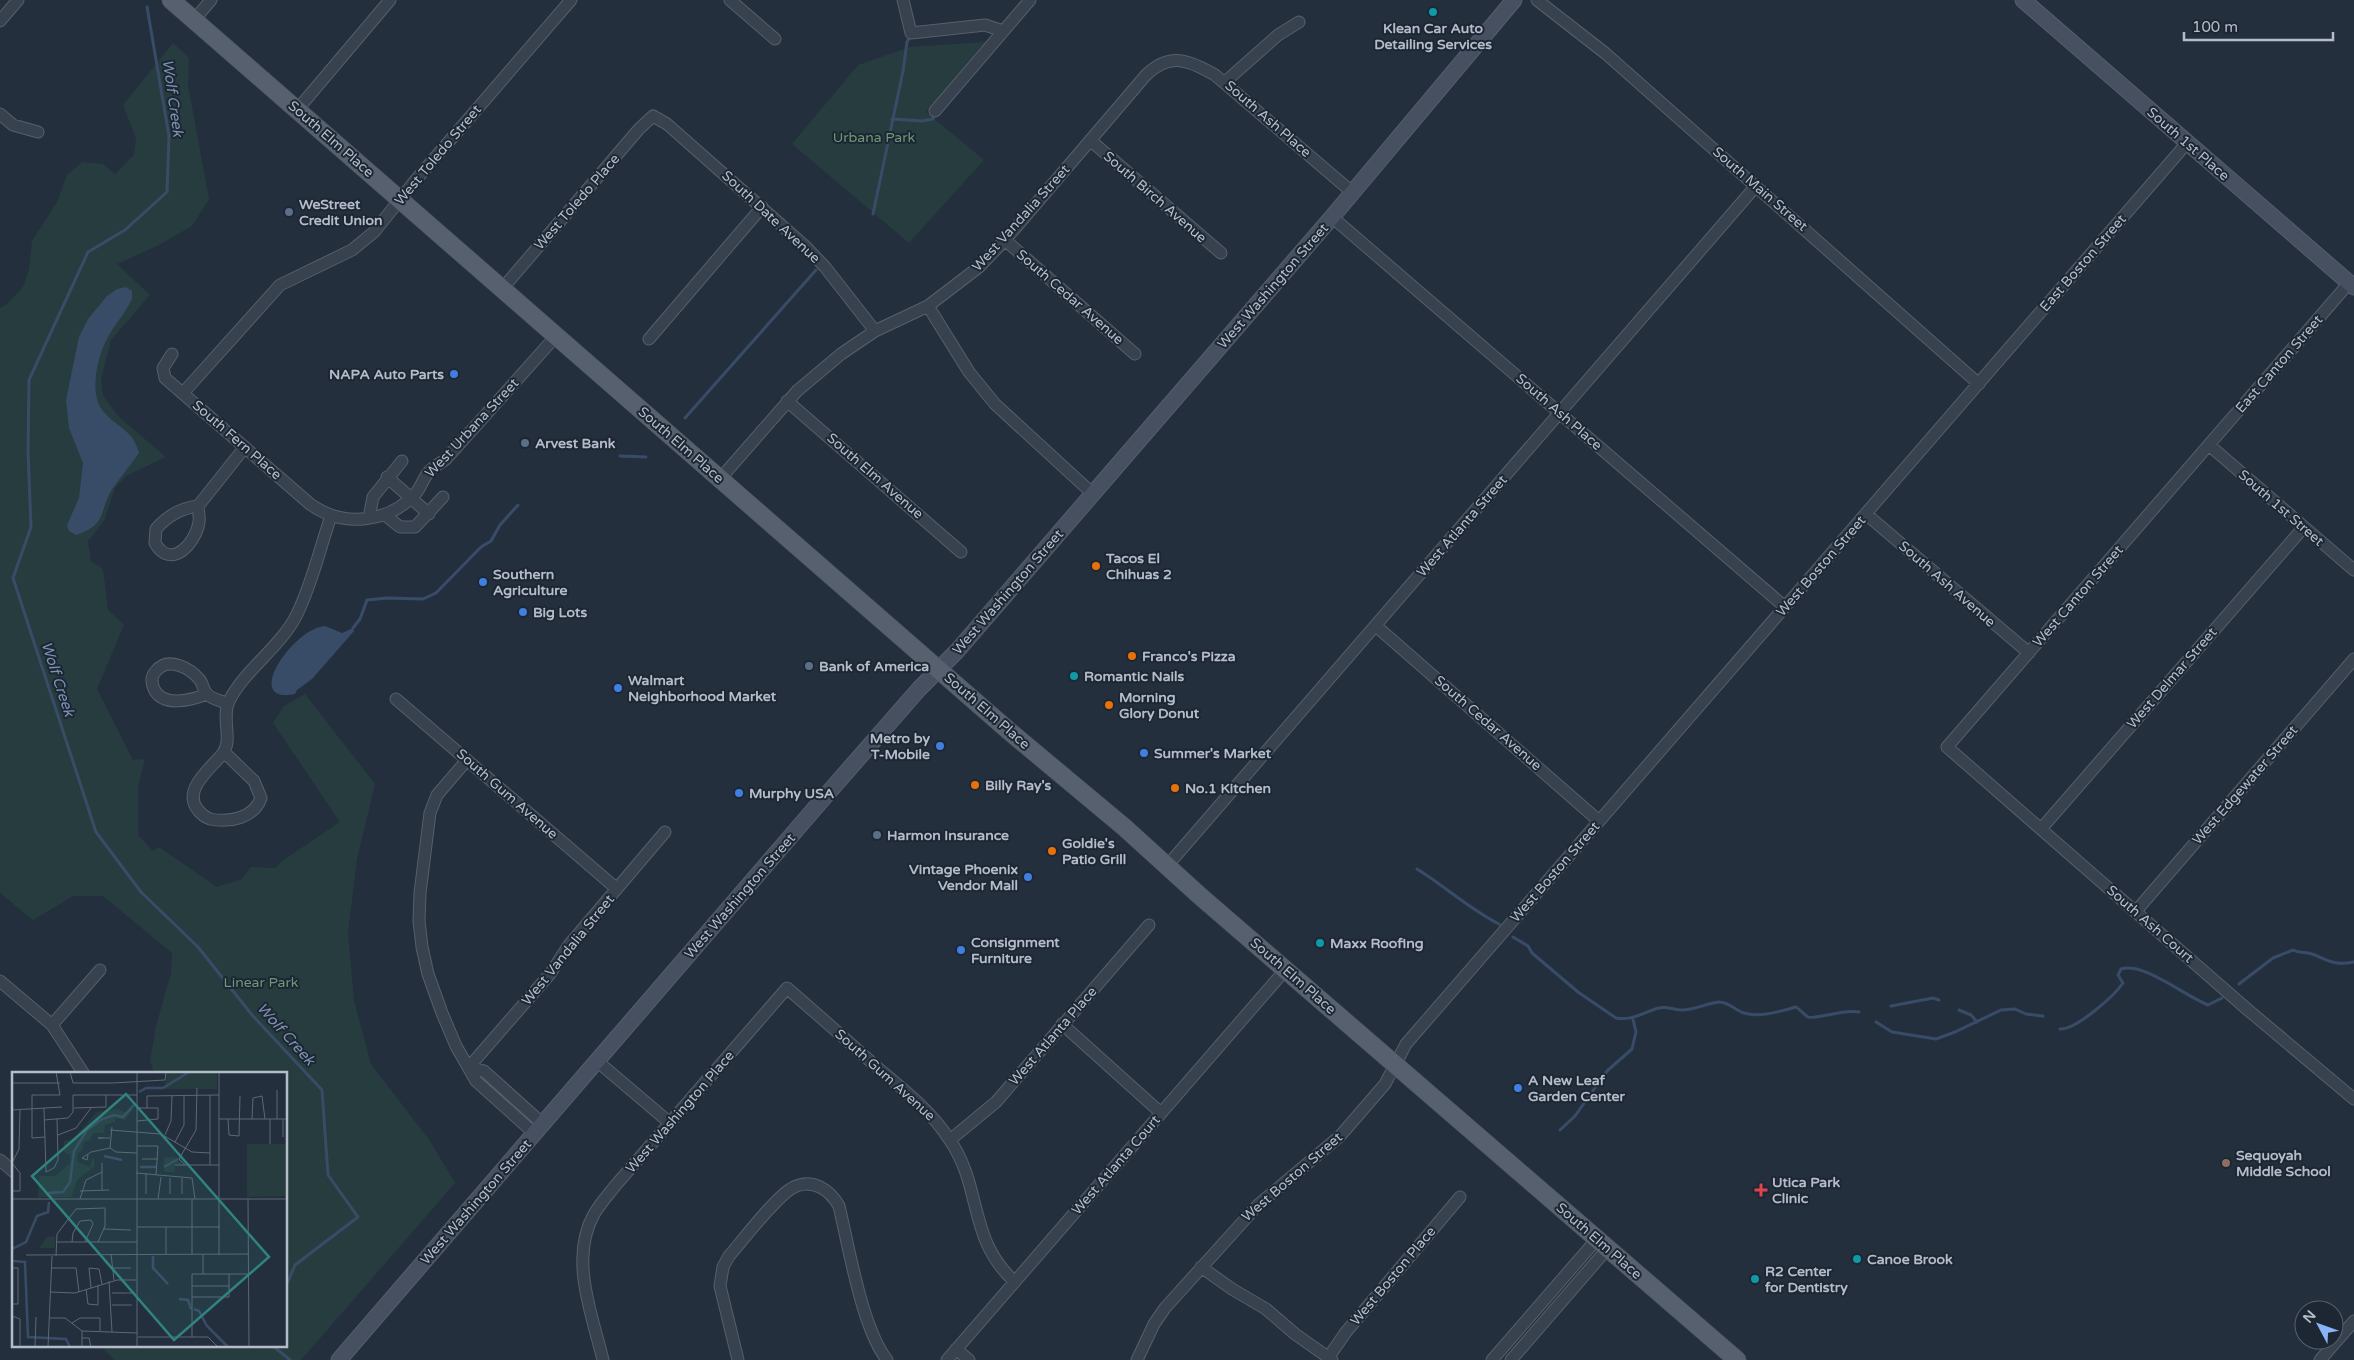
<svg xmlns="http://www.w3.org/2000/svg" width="2354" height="1360" font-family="'Varela Round',sans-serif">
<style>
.green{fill:#263c3f}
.water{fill:#394c67}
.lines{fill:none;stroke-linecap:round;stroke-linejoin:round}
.stream{stroke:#394c67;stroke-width:3}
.street-casing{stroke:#565f6c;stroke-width:13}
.secondary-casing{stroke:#565f6c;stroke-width:17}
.primary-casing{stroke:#414a57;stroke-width:19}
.street{stroke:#38414e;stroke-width:11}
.secondary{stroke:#465061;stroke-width:15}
.primary{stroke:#56606e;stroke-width:18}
.culture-dot{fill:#0f9aa8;stroke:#1d2633;stroke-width:2}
.service-dot{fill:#5c6f8a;stroke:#1d2633;stroke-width:2}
.shop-dot{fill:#3f7fe0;stroke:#1d2633;stroke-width:2}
.food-dot{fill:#e8710a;stroke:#1d2633;stroke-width:2}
.education-dot{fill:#8d6e63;stroke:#1d2633;stroke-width:2}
.health-dot{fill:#e0444e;stroke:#1d2633;stroke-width:2}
.labels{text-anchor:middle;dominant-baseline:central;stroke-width:4;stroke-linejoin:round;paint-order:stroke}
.poi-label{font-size:14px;font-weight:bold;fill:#b4bcc9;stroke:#1d2633;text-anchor:start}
.street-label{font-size:14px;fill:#b4bcc9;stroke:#1d2633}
.park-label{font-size:14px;fill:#6b9a76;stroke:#1d2633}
.water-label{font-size:15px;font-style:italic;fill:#7c92b1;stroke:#1d2633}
.inset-river{fill:none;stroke:#394c67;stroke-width:2.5}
.inset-road{fill:none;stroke:#5e6776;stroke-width:1}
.view{fill:#308480;fill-opacity:0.15;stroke:#308480;stroke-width:2.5}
.inset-edge{fill:none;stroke:#b4bcc9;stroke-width:2.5}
</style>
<rect width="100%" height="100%" fill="#242f3e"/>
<path class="green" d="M985 42 926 112 984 160 909 243 792 144 858 65 910 47Z
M173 43 189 58 188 85 209 199 192 226 159 245 117 264 150 295 111 340 101 379 103 396 119 417 166 457 126 476 115 488 104 521 88 541 91 561 103 569 108 610 124 625 97 689 133 760 145 759 138 786V835L153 851 159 847 217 887 242 879 251 867 275 868 285 859 340 822 273 723 284 706 305 694 375 784 357 859 348 933 354 1001 371 1064 430 1141 455 1183 301 1360H115L100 1346H286V1074H155L150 1062 156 1026 171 973 172 953 103 896H73L33 920 0 893V308L6 305 23 287 29 270 32 241 57 202 67 175 82 162 103 164 115 174 134 155 136 138 123 105Z"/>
<path class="water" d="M126 287 132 291V299C125 314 113 326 106 341 97 359 89 394 103 411 117 428 133 429 139 453 131 465 121 476 113 488 98 510 109 524 76 535L69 531 67 525 79 498 83 463 69 428 66 400 79 337 88 319 107 296 117 289Z
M325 626 342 633 353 628 354 631 312 679 297 690 295 694C241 705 293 628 325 626Z"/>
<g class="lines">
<path class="stream" d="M147 7 169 136 167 192 125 230 88 252 29 380 28 451 31 527 13 578 96 832 141 892 198 947 252 1015 322 1090 328 1175 358 1217 295 1265 286 1286
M892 119 922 121 933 119 934 114
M873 214 903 71 907 42 910 36
M685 418 816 270
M620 456 646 457
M353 628 360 619 367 600 387 598 423 599 436 593 481 547 491 541 500 525 518 505
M1417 869C1445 886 1469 909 1499 924
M1513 937 1528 946 1532 953 1578 992 1616 1018C1633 1021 1643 1012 1659 1008 1667 1006 1674 1010 1682 1010 1695 1010 1707 1003 1719 1002 1729 1002 1735 1010 1744 1013 1760 1018 1781 1011 1796 1007 1801 1010 1804 1015 1808 1017 1814 1020 1844 1009 1859 1012
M2239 984 2273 958 2293 950C2300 954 2305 951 2312 954 2329 960 2333 966 2354 962
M1891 1006 1933 998 1939 1000
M1959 1010 1971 1015 1977 1022
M1876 1022 1892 1032 1936 1039 1955 1032 2001 1010 2015 1009 2026 1014 2043 1016
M2060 1029C2076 1030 2114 996 2123 983L2118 975 2121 969C2144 962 2183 995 2208 1005L2222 998
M1560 1130 1575 1116 1607 1071 1632 1049 1636 1032 1633 1019
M273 1346 290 1360"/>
<defs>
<path id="street" d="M730 0 775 39
M903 0 911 33 985 25 1003 31
M1537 0 1605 53 1979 384
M194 20 211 0
M0 21 18 0
M1225 82 1278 35 1299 22
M297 110 390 0
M935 111 1030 0
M0 114 13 125 38 132
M1090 140 1221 253
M1332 217 1785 607
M1005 240 1135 354
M2349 283 1947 747 2248 1010 2354 1099
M502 289 639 129 653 116 667 124 805 246 825 267 875 331
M928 306 969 372 995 404 1093 494
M649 339 762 207
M172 354 163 368 165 378 310 504C343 528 389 523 416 493 421 487 423 479 428 473 432 467 441 463 446 459L556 336
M183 393 280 285 352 250 374 232 414 182 571 0
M787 401 961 552
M2209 445 2354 570
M387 477 429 514
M720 479 797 391 841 354 875 331 928 306 979 267 1005 240 1146 75C1170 52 1189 60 1215 75L1353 193
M198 506C182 508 167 516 156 529L155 543C171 571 196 543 199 522 200 517 198 511 198 506L245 447
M1866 514 2029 653
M385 515 400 527H415L443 497
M369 518 373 497 402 461
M1376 626 1599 821
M207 694C192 700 163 708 154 689 151 682 151 676 156 671 168 656 190 668 200 680 203 684 203 690 207 694 211 699 222 701 228 704
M396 699 617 889
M224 752 254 781 261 798C254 818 230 823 210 819 205 817 201 814 198 810 181 789 213 767 223 753 233 740 221 717 229 701 246 668 281 647 297 614 312 584 320 548 331 516
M467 760 437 795 430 813 420 893 419 921 422 947 428 974 442 1013 456 1046 476 1081 535 1134
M2041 829 2304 527
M1167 866 1756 186
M2136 911 2354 659
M0 981 52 1025 84 1074
M1062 1024 1161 1113
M52 1025 100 970
M597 1061 670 1123
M469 1067 550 974 569 945 665 832
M469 1067 484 1071 543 1124
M950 1140 996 1102 1149 925
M0 1160 14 1172
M1201 1267 1232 1289 1266 1309 1295 1334 1332 1360
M956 1349 969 1360
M1328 1358 1346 1332 1460 1197
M603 1360C592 1314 569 1259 594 1214 600 1204 608 1195 615 1186L787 988C818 1015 849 1042 879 1069 904 1090 931 1111 949 1139 983 1187 967 1239 1015 1282
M738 1360 720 1286 723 1267 729 1256C743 1240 777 1195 794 1187 813 1178 830 1190 839 1206 849 1248 862 1328 887 1360
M947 1360 1286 969
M1137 1360 1154 1324 1165 1308 1258 1205 1340 1136 1385 1084 1406 1044 2187 143
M1492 1360 1597 1239
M1511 1360 1608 1248
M2320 1360 2354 1321"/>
<path id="secondary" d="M2023 0 2354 287
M339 1360 822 800 919 689 957 651 1332 217 1514 0"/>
<path id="primary" d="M171 0 1009 731 1124 827 1200 896 1737 1360"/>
</defs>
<use href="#street" class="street-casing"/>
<use href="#secondary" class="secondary-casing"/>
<use href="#primary" class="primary-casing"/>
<use href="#street" class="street"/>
<use href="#secondary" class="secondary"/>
<use href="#primary" class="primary"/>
</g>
<g class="culture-dot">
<circle cx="1433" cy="12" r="5"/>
<circle cx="1074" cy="676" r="5"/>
<circle cx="1320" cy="943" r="5"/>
<circle cx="1857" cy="1259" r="5"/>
<circle cx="1755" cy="1279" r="5"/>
</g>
<g class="service-dot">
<circle cx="289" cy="212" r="5"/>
<circle cx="525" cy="443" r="5"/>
<circle cx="809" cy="666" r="5"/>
<circle cx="877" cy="835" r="5"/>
</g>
<g class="shop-dot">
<circle cx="454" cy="374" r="5"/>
<circle cx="483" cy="582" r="5"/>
<circle cx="523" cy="612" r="5"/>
<circle cx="618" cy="688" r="5"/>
<circle cx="940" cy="746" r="5"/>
<circle cx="1144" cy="753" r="5"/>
<circle cx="739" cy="793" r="5"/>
<circle cx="1028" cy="877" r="5"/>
<circle cx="961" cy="950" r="5"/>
<circle cx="1518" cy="1088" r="5"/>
</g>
<g class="food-dot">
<circle cx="1096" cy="566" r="5"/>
<circle cx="1132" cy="656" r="5"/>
<circle cx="1109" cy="705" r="5"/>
<circle cx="975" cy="785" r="5"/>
<circle cx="1175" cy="788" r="5"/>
<circle cx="1052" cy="851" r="5"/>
</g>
<circle class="education-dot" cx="2226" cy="1163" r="5"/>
<path class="health-dot" d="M1758.5 1182.5h5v5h5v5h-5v5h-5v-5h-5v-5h5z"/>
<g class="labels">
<g class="poi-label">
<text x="1433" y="28" text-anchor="middle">Klean Car Auto<tspan x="1433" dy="16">Detailing Services</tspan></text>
<text x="299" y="204">WeStreet<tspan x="299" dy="16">Credit Union</tspan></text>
<text x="444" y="374" text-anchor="end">NAPA Auto Parts</text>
<text x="535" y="443">Arvest Bank</text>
<text x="1106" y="558">Tacos El<tspan x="1106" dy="16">Chihuas 2</tspan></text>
<text x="493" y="574">Southern<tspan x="493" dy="16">Agriculture</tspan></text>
<text x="533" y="612">Big Lots</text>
<text x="1142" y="656">Franco's Pizza</text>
<text x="819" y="666">Bank of America</text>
<text x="1084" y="676">Romantic Nails</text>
<text x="628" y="680">Walmart<tspan x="628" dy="16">Neighborhood Market</tspan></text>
<text x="1119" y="697">Morning<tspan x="1119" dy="16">Glory Donut</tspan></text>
<text x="930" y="738" text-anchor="end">Metro by<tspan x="930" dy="16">T-Mobile</tspan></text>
<text x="1154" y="753">Summer's Market</text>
<text x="985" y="785">Billy Ray's</text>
<text x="1185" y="788">No.1 Kitchen</text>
<text x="749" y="793">Murphy USA</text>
<text x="887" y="835">Harmon Insurance</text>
<text x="1062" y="843">Goldie's<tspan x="1062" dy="16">Patio Grill</tspan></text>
<text x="1018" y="869" text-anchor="end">Vintage Phoenix<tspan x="1018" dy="16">Vendor Mall</tspan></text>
<text x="971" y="942">Consignment<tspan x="971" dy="16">Furniture</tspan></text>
<text x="1330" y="943">Maxx Roofing</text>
<text x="1528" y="1080">A New Leaf<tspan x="1528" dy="16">Garden Center</tspan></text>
<text x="2236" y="1155">Sequoyah<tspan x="2236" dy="16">Middle School</tspan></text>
<text x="1772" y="1182">Utica Park<tspan x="1772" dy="16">Clinic</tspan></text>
<text x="1867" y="1259">Canoe Brook</text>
<text x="1765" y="1271">R2 Center<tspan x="1765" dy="16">for Dentistry</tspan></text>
</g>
<g class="street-label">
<text transform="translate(1268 119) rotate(41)">South Ash Place</text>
<text transform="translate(331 139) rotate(41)">South Elm Place</text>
<text transform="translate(2188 144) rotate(41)">South 1st Place</text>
<text transform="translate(438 155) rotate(-50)">West Toledo Street</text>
<text transform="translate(1760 189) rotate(41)">South Main Street</text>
<text transform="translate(1155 197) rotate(41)">South Birch Avenue</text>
<text transform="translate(577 202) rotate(-49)">West Toledo Place</text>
<text transform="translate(771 217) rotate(43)">South Date Avenue</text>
<text transform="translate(1021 218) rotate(-48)">West Vandalia Street</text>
<text transform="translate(2083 263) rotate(-49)">East Boston Street</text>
<text transform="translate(1273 286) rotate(-49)">West Washington Street</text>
<text transform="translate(1070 297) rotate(41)">South Cedar Avenue</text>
<text transform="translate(2279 364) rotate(-49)">East Canton Street</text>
<text transform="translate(1559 412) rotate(41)">South Ash Place</text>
<text transform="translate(472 428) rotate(-47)">West Urbana Street</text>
<text transform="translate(237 440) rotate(41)">South Fern Place</text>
<text transform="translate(681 445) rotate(41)">South Elm Place</text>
<text transform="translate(875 476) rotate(41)">South Elm Avenue</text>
<text transform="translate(2281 508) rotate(41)">South 1st Street</text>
<text transform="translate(1462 526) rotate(-49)">West Atlanta Street</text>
<text transform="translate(1821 566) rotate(-49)">West Boston Street</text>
<text transform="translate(1947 584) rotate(41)">South Ash Avenue</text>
<text transform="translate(1008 592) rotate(-49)">West Washington Street</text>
<text transform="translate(2078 596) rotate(-49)">West Canton Street</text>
<text transform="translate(2172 678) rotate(-49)">West Delmar Street</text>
<text transform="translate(987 711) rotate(41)">South Elm Place</text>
<text transform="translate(1488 723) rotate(41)">South Cedar Avenue</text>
<text transform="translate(2245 785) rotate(-49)">West Edgewater Street</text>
<text transform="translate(507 794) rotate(41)">South Gum Avenue</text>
<text transform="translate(1555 872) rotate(-49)">West Boston Street</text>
<text transform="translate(740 896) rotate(-49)">West Washington Street</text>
<text transform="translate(2150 924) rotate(41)">South Ash Court</text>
<text transform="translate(568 950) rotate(-51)">West Vandalia Street</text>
<text transform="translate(1293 976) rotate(41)">South Elm Place</text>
<text transform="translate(1053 1036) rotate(-49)">West Atlanta Place</text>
<text transform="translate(885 1075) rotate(42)">South Gum Avenue</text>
<text transform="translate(680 1112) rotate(-49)">West Washington Place</text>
<text transform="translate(1116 1165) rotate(-49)">West Atlanta Court</text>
<text transform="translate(1292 1177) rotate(-41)">West Boston Street</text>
<text transform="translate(476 1202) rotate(-49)">West Washington Street</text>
<text transform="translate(1599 1241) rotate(41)">South Elm Place</text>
<text transform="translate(1393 1276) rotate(-50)">West Boston Place</text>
</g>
<g class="park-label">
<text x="874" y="137">Urbana Park</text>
<text x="261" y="982">Linear Park</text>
</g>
<g class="water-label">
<text transform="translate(173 98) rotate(82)">Wolf Creek</text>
<text transform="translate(58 679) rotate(72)">Wolf Creek</text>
<text transform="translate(286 1034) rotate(48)">Wolf Creek</text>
</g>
</g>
<g transform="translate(12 1072)">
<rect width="275" height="275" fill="#242f3e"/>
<path d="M154 0H205V17H153ZM122 36 113 48 103 46V50L93 53 92 61H82L78 68 72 70 70 78 65 82 66 90 78 95 82 84V95L66 107 59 125H26L27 104H43L58 91V83L52 80V69L61 67 85 40 106 37 112 40ZM235 72H275V124L235 125ZM162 85 171 93H163V100H152V86ZM36 164 43 165V176H27Z" fill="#263c3f"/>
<path class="inset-river" d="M127 20 134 16H151L177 0M92 84 110 88M128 95H144M152 95 166 87M37 125V121L51 120 58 110 62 79 75 58 90 47 102 43 111 45 122 33M0 177 14 170 25 144 36 140 37 130M141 184V196L156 212M0 189 13 190 16 265 54 267 58 275M167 227 176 228 179 237M182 237 187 239 195 254 216 275"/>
<path class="inset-road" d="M58 0 61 11H101L153 8 154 0M125 0V275M207 0V183M0 11H48M265 18V47M198 23V93M32 36 34 100 42 96 46 88 45 47M62 36 94 35V23M135 36V24L207 23M0 38 50 35M207 47H275M216 47 217 63 227 64 228 24M240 47 241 26 250 24 253 47M258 47V72M271 47V65M32 48 56 46 61 40V23H125M125 49 146 47V36H125M98 58 149 62 180 80 198 81M46 63 64 56 79 36M153 63 159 49 160 24M33 65 20 66V23H48L44 0M91 66H86H98M163 70 172 53V24M125 74H146L144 103M98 76 104 80 125 81M98 76 100 55M76 83 75 88 70 86 79 80 98 76M130 87H146M0 91 7 77 8 38M0 91 8 101V119H0M90 91V118M163 93H207M173 93 167 87 184 58 185 16M124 101 180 106 183 127M158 106V122M170 106V122M68 119 97 118M134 122V101M0 127H275M68 127 74 108 90 100M146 127 149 105M180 127V183M236 127 237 275M125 155H208M92 157 119 158M44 170H125M60 170 61 161 68 149 79 148 81 152 73 170M99 182 102 208M154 182V155M191 182V202M14 183 237 182M44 184 45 162 64 137 93 136V154L86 170M0 196H6V232H0M40 196H64L67 220M100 196H119M97 209 100 260M180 214H217M79 216 77 196 87 197 90 212M74 217 76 232 86 233V213M39 220 63 221 105 208H125M100 221H120M180 225H217V202M100 233H120M0 244 8 247V275M37 246H53L70 259 125 261M60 251 68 246H88V259M126 265H196L206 275M180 265V202H236M70 266H77L79 275M23 275 24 245M36 275 40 184M70 275V259"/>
<path class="view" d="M114 22 257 185 162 268 20 104Z"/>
<rect width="275" height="275" class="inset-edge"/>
</g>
<g transform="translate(2319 1325) rotate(311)"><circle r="24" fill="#1d2633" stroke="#59626f"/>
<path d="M0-4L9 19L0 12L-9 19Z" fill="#8ab4f8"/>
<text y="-8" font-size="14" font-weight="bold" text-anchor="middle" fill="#b4bcc9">N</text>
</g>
<path d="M2184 32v8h149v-8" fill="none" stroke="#b4bcc9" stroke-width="2.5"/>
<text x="2192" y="32" font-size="15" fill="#b4bcc9" stroke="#1d2633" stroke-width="4" paint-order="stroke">100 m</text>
</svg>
